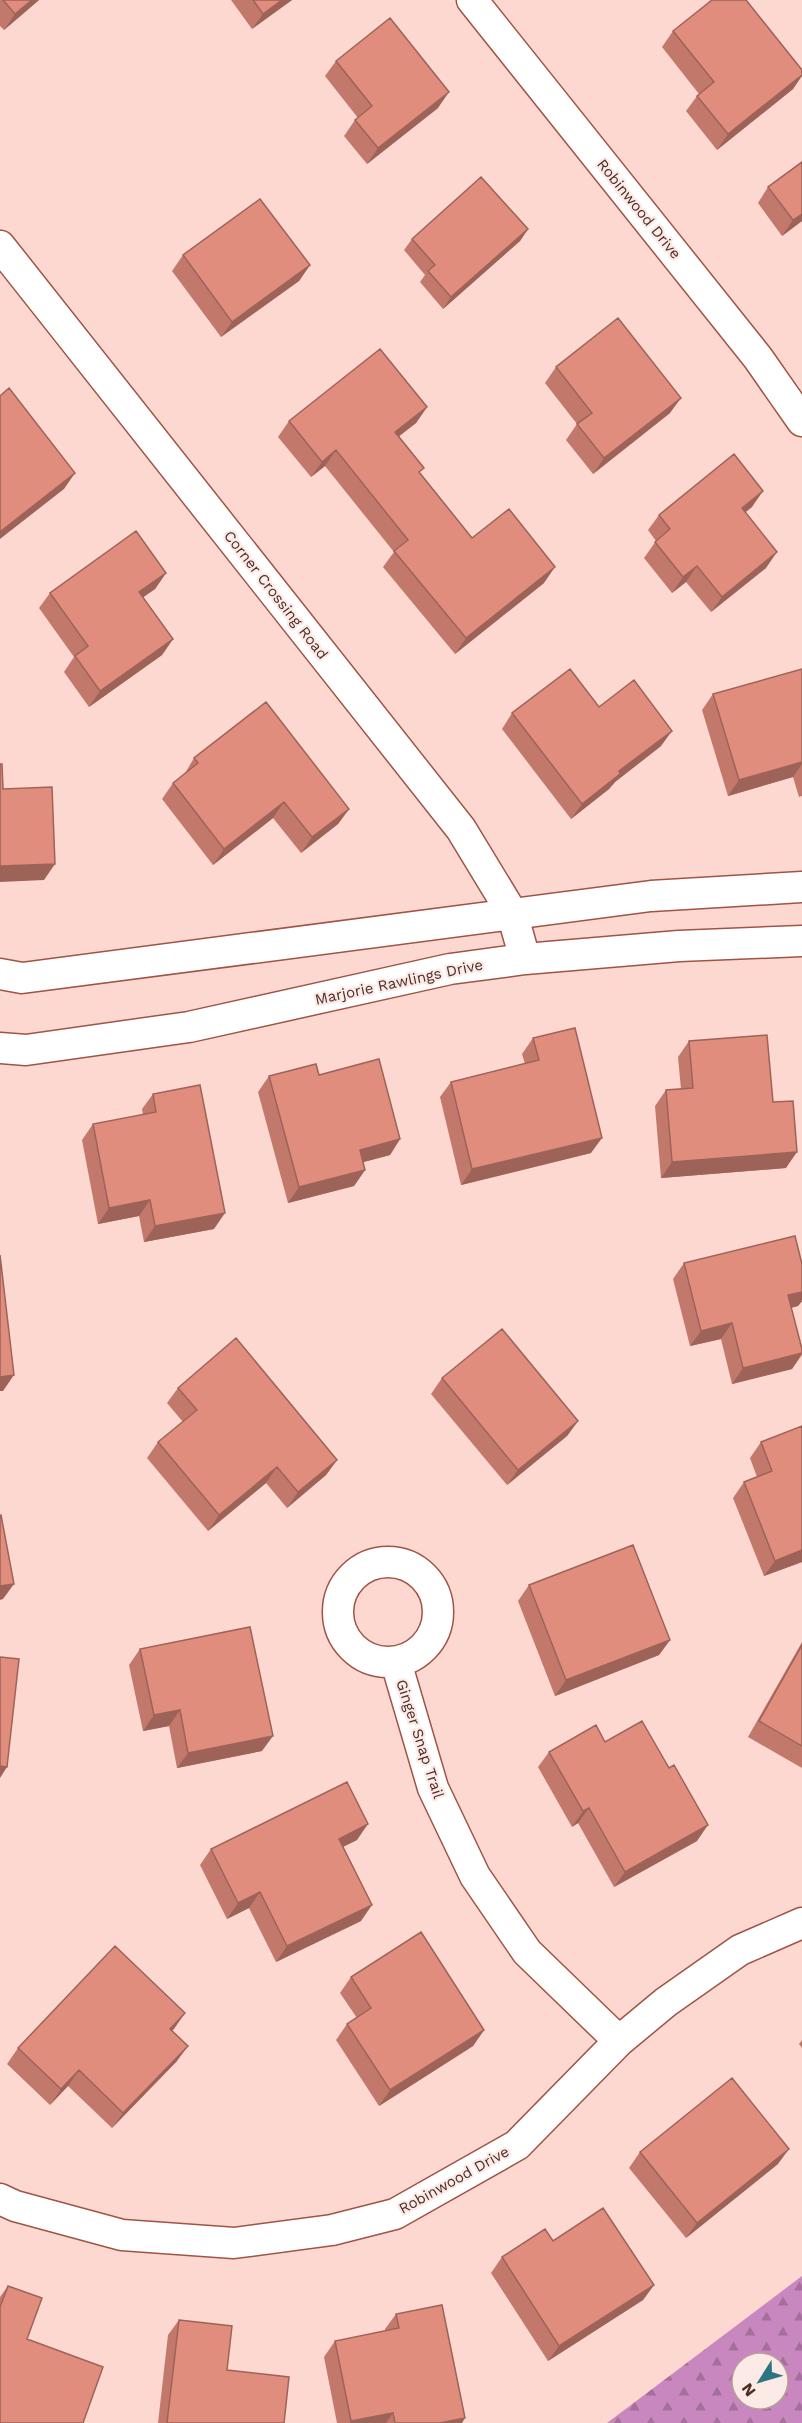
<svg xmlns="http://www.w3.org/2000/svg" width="802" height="2423" font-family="'Work Sans',sans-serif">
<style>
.forest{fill:url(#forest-firs);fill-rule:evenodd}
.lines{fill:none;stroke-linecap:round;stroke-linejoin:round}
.street-casing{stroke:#9f5446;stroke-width:33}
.street{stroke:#fff;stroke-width:30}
.wall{fill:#c2796c}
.shaded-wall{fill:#9e6358}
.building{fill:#e18d7d;stroke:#9e6358;stroke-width:1.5}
.labels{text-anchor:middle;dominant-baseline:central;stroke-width:4.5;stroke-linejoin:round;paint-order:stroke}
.street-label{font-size:15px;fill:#4d2c26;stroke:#fceae6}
</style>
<defs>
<pattern id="forest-firs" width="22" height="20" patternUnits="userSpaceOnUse" patternTransform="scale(1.5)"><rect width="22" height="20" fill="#c888bf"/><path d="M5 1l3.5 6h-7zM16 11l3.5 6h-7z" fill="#a56f9b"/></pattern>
</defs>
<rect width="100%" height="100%" fill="#fcd8d1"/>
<path class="forest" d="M802 2276V2423H607ZM742 2363H778V2399H742Z"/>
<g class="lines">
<defs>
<path id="street" d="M472 0 758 358 802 421
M0 246 461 829 512 913 525 959
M0 974 22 978 651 896 802 887
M0 1048 26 1050 189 1027 450 969 525 959 679 946 802 941
M338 1612a50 50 0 1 1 100 0a50 50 0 1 1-100 0Z
M396 1662 433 1788 475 1876 527 1952 619 2041
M0 2199 15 2206 122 2235 234 2243 332 2230 395 2214 517 2145 619 2041 666 2002 740 1950 802 1923"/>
</defs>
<use href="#street" class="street-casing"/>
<use href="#street" class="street"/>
</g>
<path class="wall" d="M0 0H39L4 30 0 26Z
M231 0H292L252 29Z
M673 31 802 70V76L793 89 717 150 686 111 697 96 699 94 662 47Z
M336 61 438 108 367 164 344 136 355 120 358 118 325 76Z
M802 162V221L782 236 758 203 768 187Z
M528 229 520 241 443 309 420 282 425 275 404 250 412 239Z
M183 255 310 265 299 281 221 337 172 271Z
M556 367 670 413 593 474 566 440 577 424 545 383Z
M427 407 416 423 399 436 420 473 472 538 544 583 455 654 383 567 394 552 325 466 311 477 278 437 289 421Z
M752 507 745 512 766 568 711 612 686 582 672 593 644 558 656 541 648 530 659 515Z
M166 573 155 589 143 597 173 639 162 655 89 707 64 672 74 657 39 608 50 593Z
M802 669V796L799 797 793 777 728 796 702 710 713 694Z
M599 707 661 746 615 782 609 789 571 819 502 729 512 713Z
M194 758 349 809 338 824 301 853 273 818 213 865 162 799 173 783 184 775Z
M533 1038 591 1153 461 1185 440 1097 451 1082 525 1064 522 1054Z
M689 1041 773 1102 786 1168 661 1178 655 1106 666 1090 681 1089 678 1057Z
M319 1075 400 1139 390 1155 363 1162 365 1170 354 1186 288 1203 258 1092 269 1076Z
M153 1094 214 1229 144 1242 139 1216 98 1224 82 1140 93 1124 143 1115 142 1109Z
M684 1263 802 1264V1301L798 1306 791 1308 802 1349V1355L792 1369 732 1384 721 1339 690 1346 673 1279Z
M442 1378 578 1421 567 1436 507 1485 431 1394Z
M178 1388 337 1460 326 1475 287 1508 266 1483 208 1531 147 1458 158 1442 183 1422 167 1403Z
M802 1426V1562L764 1576 733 1498 744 1482 757 1477 750 1458 761 1442Z
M529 1585 670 1640 659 1655 555 1696 518 1601Z
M802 1642V1768L748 1737Z
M140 1649 262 1751 177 1768 169 1726 143 1731 129 1665Z
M605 1742 697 1841 614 1887 578 1823 572 1827 538 1767 549 1752Z
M357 1840 343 1847 361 1921 276 1962 249 1908 227 1919 200 1865 211 1849Z
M351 1977 484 2030 473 2046 379 2106 336 2040 347 2024 357 2018 340 1993Z
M172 2031 177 2061 112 2128 68 2086 50 2105 7 2064 18 2048Z
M802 2040V2048L799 2044Z
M640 2152 778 2164 686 2238 629 2168Z
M502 2257 654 2285 643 2300 548 2361 491 2273Z
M8 2286 27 2339 0 2423V2297Z
M396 2314 462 2423H337L324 2357 335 2341 385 2331V2329Z
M179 2320 227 2370 284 2423H158L168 2335Z"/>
<path class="shaded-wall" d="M32 0H39L4 30 15 14Z
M282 0H292L252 29 263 14Z
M802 75 793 89 717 150 728 134Z
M449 92 438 108 367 164 378 148Z
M802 214V221L782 236 793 220Z
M528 229 520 241 443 309 451 297Z
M310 265 299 281 221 337 232 322Z
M681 398 670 413 593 474 604 458Z
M427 407 416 423 384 448 395 432Z
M336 450 325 466 311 477 322 462Z
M75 473 64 489 0 539V532Z
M763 491 752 507 731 524 742 508Z
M777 552 766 568 711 612 722 597Z
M697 566 686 582 672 593 683 577Z
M555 567 544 583 455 654 466 638Z
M166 573 155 589 128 608 139 592Z
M173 639 162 655 89 707 100 691Z
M672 731 661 746 615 782 609 789 571 819 582 804 619 771Z
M802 762V764L793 777 728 796 739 780Z
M284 802 273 818 213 865 224 849Z
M349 809 338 824 301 853 312 837Z
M55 864 44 880 0 882V866Z
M602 1138 591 1153 461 1185 472 1169Z
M400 1139 390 1155 349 1166 360 1150Z
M797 1152 786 1168 661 1178 672 1162Z
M365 1170 354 1186 288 1203 299 1187Z
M150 1200 139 1216 98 1224 109 1208Z
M225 1213 214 1229 144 1242 155 1226Z
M802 1292V1301L798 1306 777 1311 788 1295Z
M732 1323 721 1339 690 1346 701 1331Z
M802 1353 792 1369 732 1384 743 1368Z
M14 1375 3 1391H0V1377Z
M578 1421 567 1436 507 1485 518 1470Z
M337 1460 326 1475 287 1508 298 1492Z
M277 1467 266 1483 208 1531 219 1515Z
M802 1550V1562L764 1576 775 1561Z
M14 1584 3 1599 0 1600V1586Z
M670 1640 659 1655 555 1696 566 1680Z
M180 1710 169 1726 143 1731 154 1715Z
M273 1736 262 1751 177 1768 188 1753Z
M0 1766 7 1767 0 1778Z
M589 1808 578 1823 572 1827 583 1811Z
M368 1824 357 1840 328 1854 339 1839Z
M708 1825 697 1841 614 1887 625 1872Z
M260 1892 249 1908 227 1919 238 1903Z
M372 1905 361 1921 276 1962 287 1946Z
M185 2013 174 2029 159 2044 170 2029Z
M484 2030 473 2046 379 2106 390 2090Z
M188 2046 177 2061 112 2128 123 2113Z
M79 2070 68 2086 50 2105 61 2089Z
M789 2149 778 2164 686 2238 697 2223Z
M654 2285 643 2300 548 2361 559 2346Z
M393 2413 386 2423H350L351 2421Z
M465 2418 462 2423H440Z"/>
<path class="building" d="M3 0H32L15 14Z
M253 0H282L263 14Z
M712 0H746L802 70V75L728 134 697 96 714 82 673 31Z
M390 18 449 92 378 148 355 120 372 106 336 61Z
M802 162V214L793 220 768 187Z
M481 177 528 229 451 297 428 271 435 265 412 239Z
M260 199 310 265 232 322 183 255Z
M618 318 681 398 604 458 577 424 592 413 556 367Z
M380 349 427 407 395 432 424 468 419 472 472 538 509 509 555 567 466 638 394 551 408 540 336 450 322 462 289 421Z
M9 388 75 473 0 532V396Z
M734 454 763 491 742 508 777 552 722 597 697 566 683 577 655 542 670 529 659 515Z
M136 531 166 573 139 592 173 639 100 691 75 656 88 646 50 593Z
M570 669 599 707 634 680 672 731 619 771 620 774 582 804 512 713Z
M802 669V762L739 780 713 694Z
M266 702 349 809 312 837 284 802 224 849 173 783 198 763 194 758Z
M0 764H2L3 789 52 787 55 864 0 866Z
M575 1028 602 1138 472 1169 451 1082 539 1060 533 1038Z
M767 1035 773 1102 793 1101 797 1152 672 1162 666 1090 693 1088 689 1041Z
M379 1059 400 1139 360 1150 365 1170 299 1187 269 1076 316 1064 319 1075Z
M200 1085 225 1213 155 1226 150 1200 109 1208 93 1124 156 1112 153 1094Z
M795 1236 802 1264V1292L788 1295 802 1349V1353L743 1368 732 1323 701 1331 684 1263Z
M0 1255 14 1375 0 1377Z
M502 1329 578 1421 518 1470 442 1378Z
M236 1338 337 1460 298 1492 277 1467 219 1515 158 1442 197 1410 178 1388Z
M802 1426V1550L775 1561 744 1482 772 1471 761 1442Z
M1 1515 14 1584 0 1586V1516Z
M633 1545 670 1640 566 1680 529 1585Z
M250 1627 273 1736 188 1753 180 1710 154 1715 140 1649Z
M802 1645V1746L759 1721Z
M0 1657 19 1659 7 1767 0 1766Z
M642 1721 669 1768 674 1765 708 1825 625 1872 589 1808 583 1811 549 1752 596 1725 605 1742Z
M347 1782 368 1824 339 1839 372 1905 287 1946 260 1892 238 1903 211 1849Z
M421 1932 484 2030 390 2090 347 2024 371 2008 351 1977Z
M115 1946 185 2013 170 2029 188 2046 123 2113 79 2070 61 2089 18 2048Z
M732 2078 789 2149 697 2223 640 2152Z
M603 2208 654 2285 559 2346 502 2257 545 2229 553 2241Z
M8 2286 42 2298 27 2339 103 2367 83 2423H0V2307Z
M442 2305 465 2418 440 2423H395L393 2413 351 2421 335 2341 399 2328 396 2314Z
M179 2320 232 2326 227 2370 289 2377 284 2423H167Z"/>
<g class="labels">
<g class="street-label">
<text transform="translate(639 209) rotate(51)">Robinwood Drive</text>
<text transform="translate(276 595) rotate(52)">Corner Crossing Road</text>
<text transform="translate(399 982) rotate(-12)">Marjorie Rawlings Drive</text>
<text transform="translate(420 1739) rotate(72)">Ginger Snap Trail</text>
<text transform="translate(454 2180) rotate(-29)">Robinwood Drive</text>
</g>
</g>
<g transform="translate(760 2381) rotate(233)"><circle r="28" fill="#fceae6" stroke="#b69e99" stroke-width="1.5"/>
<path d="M0-4.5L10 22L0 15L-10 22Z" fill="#2e7582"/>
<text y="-9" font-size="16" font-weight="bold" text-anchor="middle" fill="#4d2c26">N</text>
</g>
</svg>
